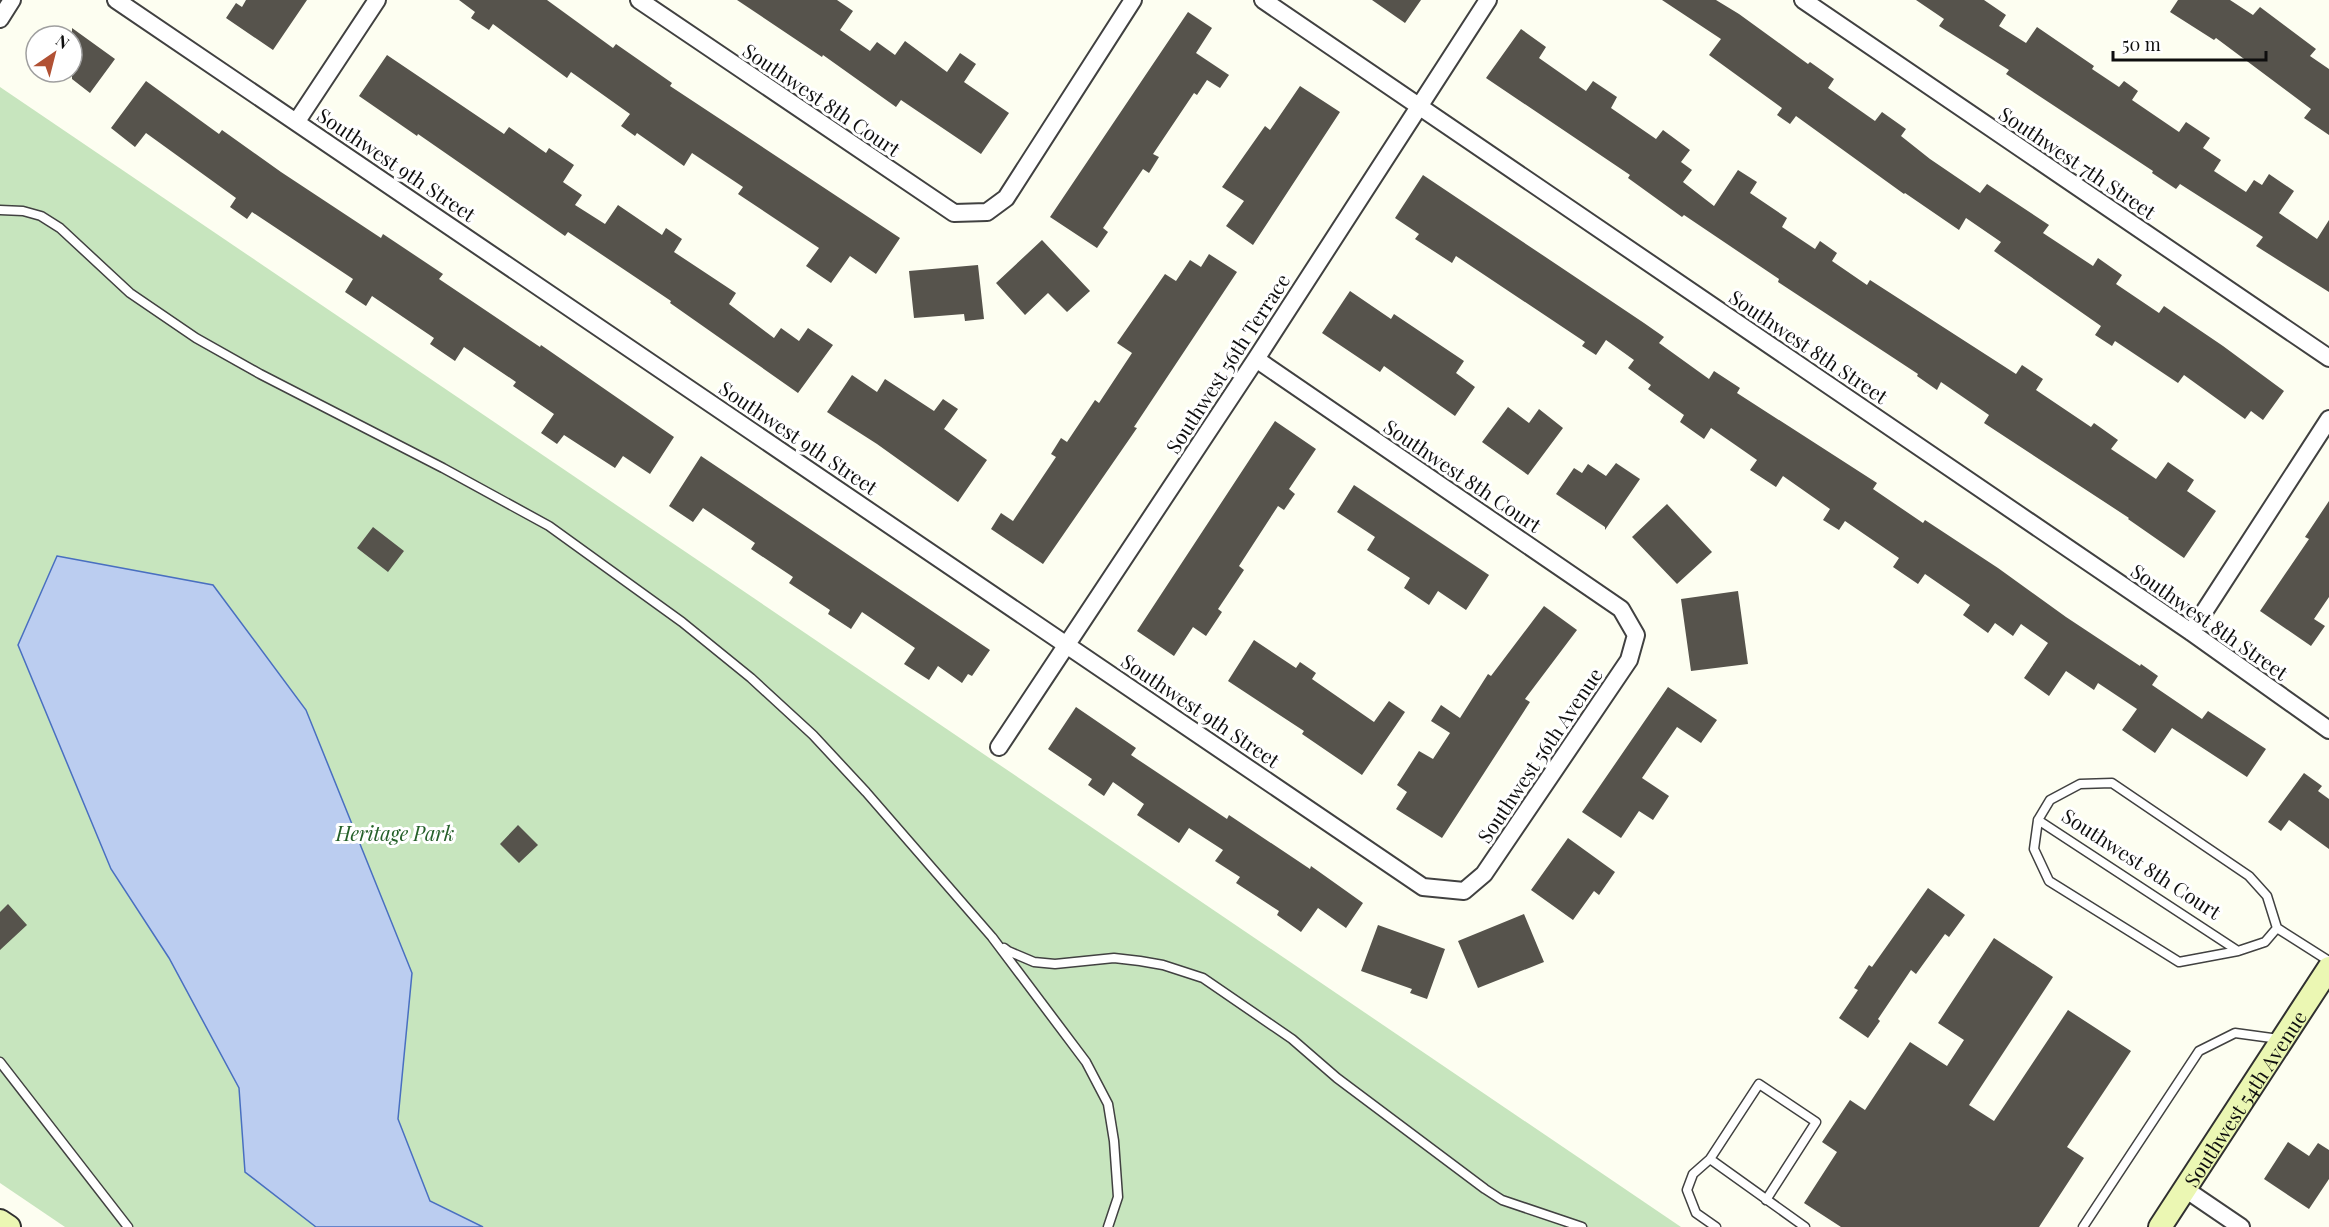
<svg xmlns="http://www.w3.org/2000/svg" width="2329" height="1227" font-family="'Playfair Display',serif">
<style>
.green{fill:#c7e5be}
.water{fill:#bbcdf0;stroke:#496fc0;stroke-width:1.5}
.building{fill:#56534c}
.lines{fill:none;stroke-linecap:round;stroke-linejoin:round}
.lane-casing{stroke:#414141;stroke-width:11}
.street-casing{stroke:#414141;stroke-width:20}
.secondary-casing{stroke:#303030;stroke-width:26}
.lane{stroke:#fff;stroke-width:8}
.street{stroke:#fff;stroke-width:16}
.secondary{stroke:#ebf7b3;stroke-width:22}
.labels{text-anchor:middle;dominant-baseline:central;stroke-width:6;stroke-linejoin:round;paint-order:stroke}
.street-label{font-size:20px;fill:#0e0e0e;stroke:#fff}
.park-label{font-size:20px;font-style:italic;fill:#256029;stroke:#fff}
</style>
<rect width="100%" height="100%" fill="#fdfef1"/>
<path class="green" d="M0 87 1681 1227H65L0 1183Z"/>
<path class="water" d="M57 556 213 585 306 710 412 973 398 1119 430 1201 483 1227H316L245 1172 239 1088 169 958 111 869 18 645Z"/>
<path class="building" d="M246 0H307L273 50 226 18 236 3 242 7Z
M459 0H547L613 48 616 44 672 83 670 86 900 238 876 274 850 256 831 283 806 266 819 248 738 194 743 187 692 153 684 166 637 133 635 136 621 126 630 114 571 72 567 78 493 24 489 30 471 18 475 12Z
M737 0H837L853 11 840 30 870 51 877 42 895 55 905 41 947 72 960 53 976 64 964 82 1009 113 981 154 901 100 896 107 823 55 822 57Z
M1372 0H1421L1405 23Z
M1662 0H1716L1739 14 1808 64 1810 62 1834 79 1828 88 1875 121 1882 112 1906 129 1901 136 1930 159 1980 193 1987 184 2049 225 2043 233 2093 266 2098 258 2122 275 2116 284 2159 313 2164 306 2223 346 2284 391 2263 420 2251 411 2245 419 2184 375 2178 383 2115 341 2112 346 2095 335 2101 326 1994 251 2001 242 1966 218 1959 230 1905 193 1904 194 1796 116 1790 124 1777 115 1782 108 1709 55 1721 39Z
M1916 0H1984L2006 15 1999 26 2026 43 2037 27 2094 66 2092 69 2119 87 2124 81 2138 91 2132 100 2179 132 2186 122 2210 138 2203 148 2221 160 2214 171 2246 192 2254 180 2262 185 2269 174 2294 191 2279 213 2317 239 2329 220V292L2256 246 2263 237 2180 184 2176 189 2152 173 2153 171 2006 74 2009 70 1939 26 1944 19Z
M2178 0H2230L2253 15 2260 7 2316 49 2310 56 2329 69V135L2304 118 2311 109 2216 38 2214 40 2170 12Z
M1188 12 1212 28 1196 53 1229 75 1220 88 1207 80 1197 95 1194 93 1153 154 1159 157 1149 173 1143 169 1103 228 1108 232 1097 248 1050 217Z
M72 28 115 59 90 93 72 79Z
M1521 29 1546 47 1539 58 1586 91 1593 81 1617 97 1611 108 1656 139 1663 130 1690 150 1681 162 1692 170 1683 182 1714 206 1738 170 1757 182 1750 193 1787 218 1782 227 1815 249 1820 241 1837 253 1832 261 1867 285 1870 280 2016 374 2022 365 2043 379 2036 390 2091 427 2094 423 2118 440 2111 449 2156 479 2168 462 2194 480 2187 491 2216 511 2184 558 2128 519 2129 518 1984 423 1989 415 1941 382 1937 390 1917 376 1918 374 1778 282 1779 279 1684 215 1682 217 1628 178 1630 175 1486 78Z
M387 55 504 134 509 127 546 153 549 148 574 165 563 182 582 195 575 205 605 224 618 205 662 235 666 228 682 239 674 252 736 293 729 304 774 338 781 328 799 341 808 328 833 345 798 393 670 303 671 301 568 232 565 236 418 134 417 136 359 96Z
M146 81 219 134 222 130 281 172 381 238 383 234 443 274 439 279 540 347 541 345 674 437 650 474 623 456 615 468 564 435 557 444 541 433 554 414 513 386 516 382 464 347 455 361 430 344 434 338 372 296 366 306 345 292 353 279 252 212 247 219 230 207 236 198 146 133 135 147 111 128Z
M1300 86 1340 112 1253 245 1226 226 1244 201 1222 187 1265 126 1270 130Z
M1423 175 1644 323 1664 337 1659 343 1709 379 1714 371 1740 388 1737 393 1877 483 1873 489 1923 523 1925 520 1998 568 2066 617 2140 666 2141 664 2158 676 2152 685 2202 719 2208 711 2266 749 2247 777 2172 728 2155 753 2122 730 2137 709 2098 683 2094 690 2066 671 2049 696 2024 678 2048 643 2021 624 2013 636 1995 623 1988 633 1963 615 1970 605 1925 574 1918 584 1893 567 1899 558 1845 521 1839 530 1823 520 1830 509 1783 476 1776 487 1750 470 1757 460 1711 428 1704 439 1680 422 1684 415 1648 389 1651 385 1628 368 1634 360 1606 340 1596 355 1582 346 1585 342 1456 256 1452 263 1415 239 1419 234 1395 218Z
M1042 240 1090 291 1067 312 1048 293 1025 315 996 283Z
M1209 254 1237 272 1134 427 1137 428 1043 564 991 529 1001 513 1013 521 1056 457 1051 454 1061 438 1067 442 1095 400 1099 403 1132 353 1117 343 1165 274 1176 281 1190 260 1201 267Z
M978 265 984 319 965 321 964 314 914 318 909 271Z
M1350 291 1391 319 1394 314 1464 361 1456 373 1475 387 1455 416 1384 366 1380 372 1322 333Z
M852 375 877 392 885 379 934 411 943 399 958 409 944 429 987 460 958 502 877 444 827 412Z
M1508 407 1529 423 1539 409 1563 428 1528 475 1482 442Z
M1275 421 1316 449 1289 489 1295 494 1284 510 1278 506 1239 566 1244 570 1218 609 1222 612 1206 636 1193 627 1174 656 1137 631Z
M701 456 990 650 972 676 968 674 962 683 938 666 929 680 904 664 915 648 862 612 851 629 828 614 830 610 789 583 793 577 751 549 755 543 703 508 693 522 669 506Z
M1616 463 1640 479 1605 530V527L1556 494 1574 468 1582 473 1588 464 1606 476Z
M1354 485 1489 575 1466 610 1438 591 1429 605 1404 588 1410 578 1367 550 1375 537 1337 512Z
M2329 501V597L2314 619 2325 626 2311 646 2260 611 2309 539 2305 537Z
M1667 504 1712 552 1677 584 1632 537Z
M373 527 404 551 388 572 357 548Z
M1738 591 1748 664 1691 671 1681 599Z
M1544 606 1577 630 1525 699 1530 702 1442 838 1396 809 1407 792 1397 785 1419 751 1433 759 1450 733 1431 721 1441 705 1460 718 1488 674 1491 676Z
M1254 640 1296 668 1300 662 1316 673 1312 679 1374 722 1389 701 1405 712 1362 775 1302 734 1304 731 1228 681Z
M1668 687 1717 720 1701 743 1677 727 1642 778 1669 796 1653 820 1639 811 1621 838 1582 812Z
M1076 707 1136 748 1131 755 1227 819 1229 815 1310 869 1311 866 1363 903 1346 928 1318 908 1301 932 1277 915 1279 911 1236 883 1240 877 1215 861 1223 850 1189 828 1179 843 1137 815 1144 804 1113 782 1104 796 1088 785 1092 779 1048 749Z
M2304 773 2322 786 2318 791 2329 799V849L2289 820 2281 831 2268 822Z
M518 825 538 845 519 863 500 844Z
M1568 838 1615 872 1599 895 1594 891 1573 920 1531 890Z
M1928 888 1965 915 1949 937 1945 934 1916 974 1911 970 1878 1019 1880 1021 1868 1038 1839 1018 1858 990 1854 988 1869 965 1872 967Z
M8 904 27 925 0 950V912Z
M1524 914 1544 962 1478 988 1458 941Z
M1378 925 1445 949 1427 999 1410 993 1412 989 1361 971Z
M1994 938 2053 977 1969 1105 1994 1121 2068 1010 2131 1051 2067 1147 2084 1158 2039 1227H1841L1804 1203 1837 1152 1822 1142 1850 1100 1865 1110 1910 1042 1947 1066 1964 1040 1938 1023Z
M2288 1142 2309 1156 2318 1143 2329 1150V1179L2309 1209 2264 1179Z"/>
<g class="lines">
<defs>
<path id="lane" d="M0 210 23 211 41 216 60 228 130 293 196 338 260 374 443 468 549 526 682 622 751 678 813 735 866 792 992 937 1086 1062 1108 1104 1114 1141 1118 1197 1108 1227
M2038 820 2034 849 2049 881 2179 962 2238 951
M2277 928 2265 942 2238 951 2038 820 2050 800 2080 784 2112 783 2249 876 2267 896 2277 928 2329 961
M1004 948 1008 951 1034 962 1055 964 1114 958 1140 961 1163 965 1203 978 1292 1039 1337 1078 1485 1189 1502 1200 1582 1227
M0 1062 128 1227
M1710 1159 1693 1174 1687 1190 1696 1213 1716 1227
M1766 1200 1816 1122 1759 1084 1710 1159 1805 1227
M2083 1227 2199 1051 2235 1033 2279 1039"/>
<path id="street" d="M116 0 1423 887 1464 891 1484 874 1629 660 1636 635 1621 609 1256 359
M639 0 954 213 987 212 1006 198 1133 0
M1263 0 2191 632 2329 730
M1803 0 2329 358
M0 19 12 0
M297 121 377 0
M2191 632 2329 419
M999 747 1256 359 1488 0
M2185 1189 2241 1227"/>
<g id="secondary">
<path d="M0 1221 9 1227"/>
<path id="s1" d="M2160 1227 2329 968"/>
</g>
</defs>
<use href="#lane" class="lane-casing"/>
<use href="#street" class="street-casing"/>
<use href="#secondary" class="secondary-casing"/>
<use href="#lane" class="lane"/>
<use href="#street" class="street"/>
<use href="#secondary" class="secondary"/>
</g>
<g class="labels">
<g class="street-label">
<text transform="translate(822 99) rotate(34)">Southwest 8th Court</text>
<text transform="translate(2078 162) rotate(34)">Southwest 7th Street</text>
<text transform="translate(397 164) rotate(34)">Southwest 9th Street</text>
<text transform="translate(1809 346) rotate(34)">Southwest 8th Street</text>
<text transform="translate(1227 363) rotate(-57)">Southwest 56th Terrace</text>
<text transform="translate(799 437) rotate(34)">Southwest 9th Street</text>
<text transform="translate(1463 475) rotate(34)">Southwest 8th Court</text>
<text transform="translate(2210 621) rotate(35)">Southwest 8th Street</text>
<text transform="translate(1201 710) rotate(34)">Southwest 9th Street</text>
<text transform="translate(1539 755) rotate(-56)">Southwest 56th Avenue</text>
<text transform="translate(2142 863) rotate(33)">Southwest 8th Court</text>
<text stroke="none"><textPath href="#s1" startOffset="154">Southwest 54th Avenue</textPath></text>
</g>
<g class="park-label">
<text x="395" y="832">Heritage Park</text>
</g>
</g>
<g transform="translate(54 54) rotate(35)"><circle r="28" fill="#ffffff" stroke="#9f9f9f" stroke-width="1.5"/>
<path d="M0-4.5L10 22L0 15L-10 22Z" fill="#b15134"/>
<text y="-9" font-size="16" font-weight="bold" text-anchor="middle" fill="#0e0e0e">N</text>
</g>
<path d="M2113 51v9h153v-9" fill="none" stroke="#0e0e0e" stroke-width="3"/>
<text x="2122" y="51" font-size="18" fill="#0e0e0e" stroke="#ffffff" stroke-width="4.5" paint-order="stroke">50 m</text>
</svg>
